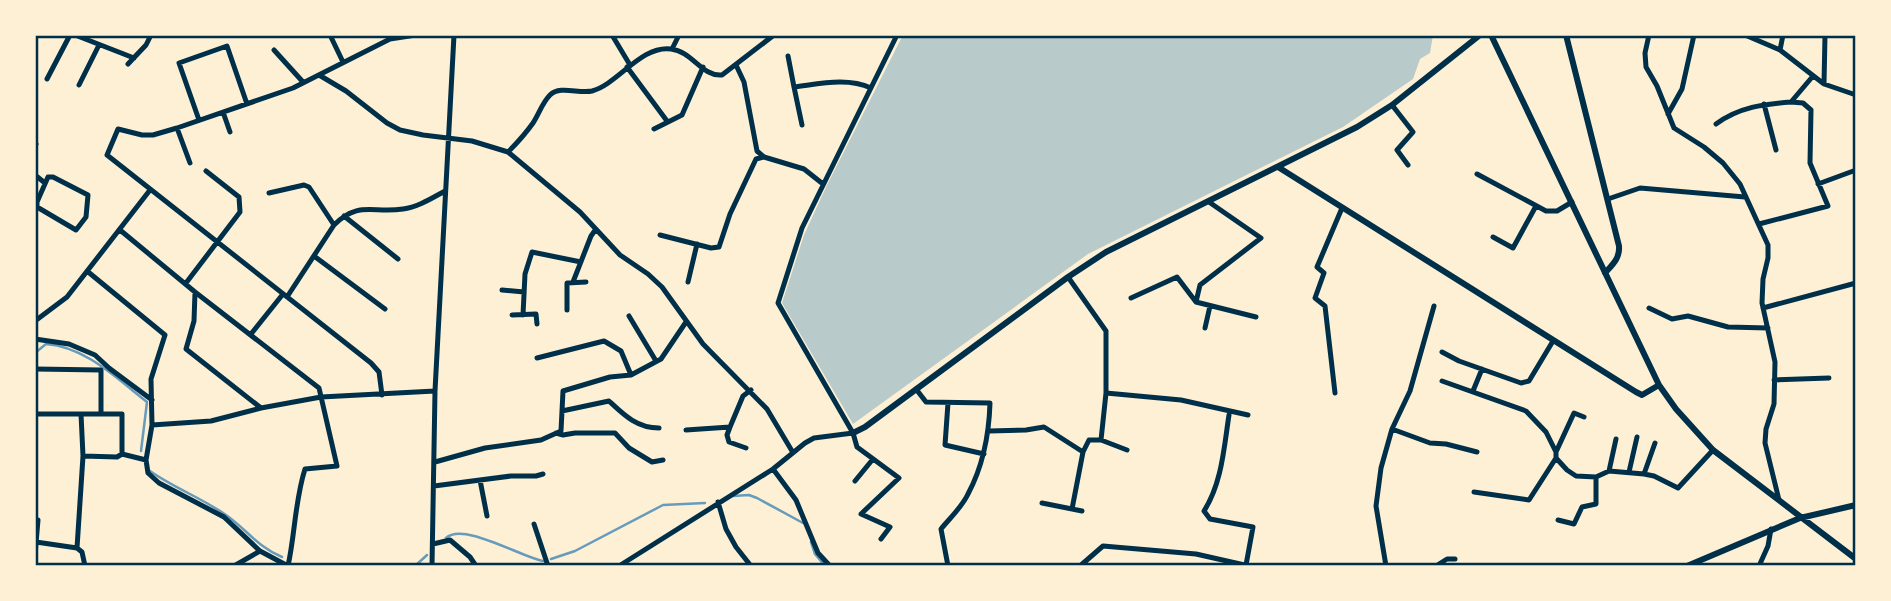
<svg xmlns="http://www.w3.org/2000/svg" width="1891" height="601" font-family="Raleway,sans-serif">
<style>
.green{fill:#b9caca}
.lines{fill:none;stroke-linecap:round;stroke-linejoin:round}
.stream{stroke:#669bbc;stroke-width:2.5}
.minor{stroke:#003049;stroke-width:5}
.tertiary{stroke:#003049;stroke-width:6}
.neatline{fill:none;stroke:#003049;stroke-width:2.5}
</style>
<rect width="100%" height="100%" fill="#fdf0d5"/>
<path class="green" d="M903 35H1433L1430 53 1420 59 1413 79 1343 127 1088 254 853 424 782 303 804 235 827 185Z"/>
<g class="lines">
<path class="stream" d="M35 353 46 344C86 347 116 378 147 402L141 451
M150 471C174 488 202 498 226 515 246 529 259 548 282 557
M733 496 749 495 757 498 803 523
M446 538C463 522 519 556 543 561
M811 542 815 554 825 566
M551 559 575 551 663 505 705 503
M296 564 299 566
M318 566H328
M415 566 427 555"/>
<path class="minor" d="M75 35 134 58
M330 35 343 62
M612 35 630 65
M1649 35 1645 53 1646 67 1657 86 1674 128 1704 147 1723 163 1740 184 1768 245V258L1763 279 1762 303 1775 362 1774 404 1766 429 1765 443 1779 500
M1745 35 1780 50 1824 84 1856 95
M672 49 679 35
M274 50 303 82
M1780 50 1783 35
M788 56 794 87
M128 64 146 45 151 35
M736 65 744 82 757 151 764 157 804 169 823 184
M627 67 667 121
M319 75 346 91 387 123 400 130 423 135 472 141 508 152 580 212 620 255 648 274 662 287 703 344 767 409 792 451
M47 79 70 35
M1824 84 1825 35
M79 85 99 45
M1764 104 1776 150
M1392 105 1413 132 1397 150 1408 165
M223 112 230 132
M1668 114 1682 89 1694 35
M199 120 179 63 227 46 247 104
M1716 124C1739 107 1764 104 1791 102L1813 76
M802 125 794 87C819 84 847 77 871 88
M177 128 190 163
M654 129 682 115 703 67
M35 145 36 144
M508 152C517 143 526 133 533 123 539 114 542 103 550 95 560 85 579 94 592 91 618 84 641 45 671 49 692 51 702 77 722 75L774 35
M1477 174 1546 211H1557L1572 202
M35 175 45 183
M48 177H53L88 195 86 217 76 230 37 207V202Z
M1818 184 1856 170
M269 193 304 185 309 187 334 225
M1608 199 1640 188 1745 197
M1209 202 1261 238 1200 285 1196 302 1256 317
M344 216 398 259
M1759 224 1828 206 1810 163 1811 110 1803 103 1791 102
M120 230 195 292 319 388 337 466 305 469C295 500 295 534 288 566
M660 235 711 248 719 247 730 214 756 159 764 157
M1493 237 1513 248 1536 206
M314 256 385 309
M87 271 165 335 151 379 152 425 146 460 148 473 159 483 224 517 260 551 288 566
M1068 277 1106 331V393L1101 440
M573 282 591 236 596 229
M688 282 697 244
M186 283 240 212 239 197 206 171
M502 290 524 292
M195 292 194 321 186 349 261 408
M287 297 334 225C359 200 373 214 403 209 418 207 432 198 445 191
M1131 298 1177 277 1196 302
M1649 308 1672 319 1688 316 1728 327 1768 328
M1763 308 1856 283
M567 310V283L586 282
M512 315 536 314 537 324
M523 315 525 274 532 252 581 262
M629 316 656 361
M35 321 67 297 150 190
M1205 328 1210 306
M251 334 283 294
M35 339 69 344 95 355 109 368 152 400
M1442 352 1459 361 1521 383 1529 381 1553 341
M537 358 604 341 621 351 631 375
M35 369 101 370V414
M1774 380 1829 378
M1442 381 1526 411 1546 432 1556 452V458L1567 470 1576 476 1596 477 1609 471 1644 474 1654 476 1678 488 1713 450
M916 389 926 402 990 403C989 435 983 466 968 494 962 507 950 518 941 529L948 566
M1473 391 1482 369
M1106 393 1181 400 1248 415
M1335 393 1325 306 1315 298 1324 273 1317 267 1342 208
M382 395 379 372 371 363 107 155 118 129 142 135H153L177 128 293 88 390 39 416 35
M948 403 945 445 984 454
M562 411 609 401C624 415 637 428 659 428
M35 414H122V454
M1229 415C1224 447 1222 483 1204 511L1210 519 1253 527 1246 565
M152 425 211 421 261 408 321 397 435 391
M730 427 743 396 751 390
M1392 429 1430 443 1446 444 1477 452
M686 430 730 427 727 435 729 442 746 448
M989 431 1026 430 1044 427 1083 452 1089 440H1101L1127 450
M556 433 563 435 575 433H615L629 448 652 462 663 460
M1556 452 1574 413 1584 417
M83 456 117 457 122 454 146 460
M435 462 485 448 541 440 561 431 563 391 610 377 631 375 661 359 686 322
M773 469 796 500 818 553 830 566
M1609 471 1616 439
M1629 472 1637 437
M1644 474 1655 443
M480 480 487 516
M855 481 873 459
M434 486 511 476H536L543 474
M1474 492 1529 500 1556 458
M718 502 726 529 736 547 751 566
M1042 503 1082 511
M1072 509 1083 452
M35 520H38L35 555
M1558 520 1574 524 1582 507 1596 504V477
M534 524 548 566
M881 539 890 527 861 514 899 478 857 447 853 433 778 303 802 228 897 35
M36 542 77 548 82 552 85 566
M433 544 450 540 470 557 476 566
M77 548 83 456 81 414
M234 566 260 551
M432 566 435 391 454 35
M619 566 773 469 805 443 814 438 853 433
M1080 566 1103 546 1196 554 1249 566
M1386 566 1376 506 1381 468 1392 429 1410 391 1434 306
M1436 566 1447 559H1455
M1759 566 1768 546 1771 529"/>
<path class="tertiary" d="M1491 35 1659 385 1676 409 1713 450 1856 559
M1566 35 1619 246C1620 258 1613 264 1605 273
M1278 167 1636 392 1642 395 1659 385
M853 433 865 427 1068 277 1106 252 1357 127 1392 105 1480 35
M1687 566 1800 518 1856 505"/>
</g>
<rect width="1891" height="601" fill="none" stroke="#fdf0d5" stroke-width="74"/>
<rect x="37" y="37" width="1817" height="527" class="neatline"/>
</svg>
